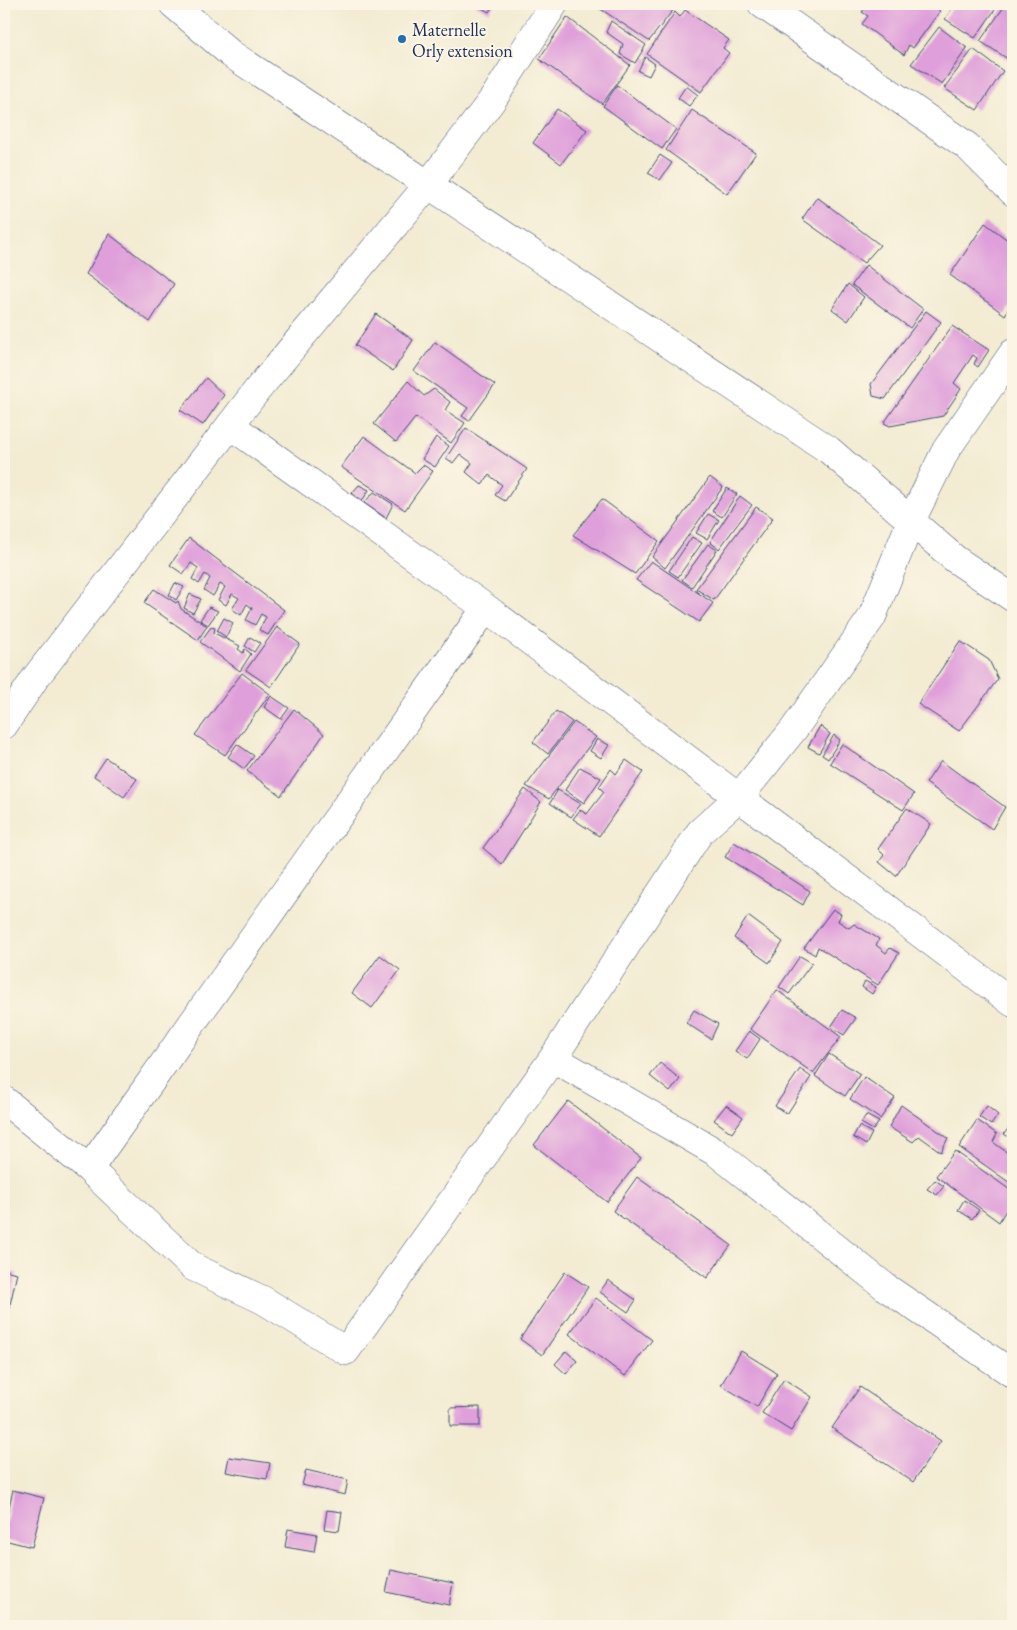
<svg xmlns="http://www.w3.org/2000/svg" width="1017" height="1630" font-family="'EB Garamond',serif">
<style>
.building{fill:#df9fda}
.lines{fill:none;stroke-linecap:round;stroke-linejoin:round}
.street-casing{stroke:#3b4b70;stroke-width:29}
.street{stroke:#fff;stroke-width:28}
.poi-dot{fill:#1f6fb2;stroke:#fcf5e5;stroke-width:2}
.labels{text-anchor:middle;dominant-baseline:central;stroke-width:4;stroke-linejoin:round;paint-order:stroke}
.poi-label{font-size:18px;fill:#1b2f5e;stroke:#fcf5e5;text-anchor:start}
</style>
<rect width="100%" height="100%" fill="#fcf5e5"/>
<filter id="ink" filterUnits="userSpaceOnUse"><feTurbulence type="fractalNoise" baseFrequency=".02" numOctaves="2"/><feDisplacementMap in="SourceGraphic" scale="10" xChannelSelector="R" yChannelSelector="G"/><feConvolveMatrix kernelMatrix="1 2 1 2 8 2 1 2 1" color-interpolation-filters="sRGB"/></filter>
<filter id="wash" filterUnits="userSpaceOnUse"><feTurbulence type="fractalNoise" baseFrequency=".0096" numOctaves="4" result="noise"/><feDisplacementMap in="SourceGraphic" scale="20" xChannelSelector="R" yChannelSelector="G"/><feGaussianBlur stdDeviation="1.12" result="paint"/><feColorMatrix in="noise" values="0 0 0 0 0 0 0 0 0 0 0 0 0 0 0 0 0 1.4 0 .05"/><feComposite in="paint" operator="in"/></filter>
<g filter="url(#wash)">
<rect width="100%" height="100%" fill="#f3ecd3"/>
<g id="blocks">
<path class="building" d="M474 4H495L489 12Z
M593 4H675L677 5 649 41Z
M868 4H930L940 11 913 48 909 45 904 55 862 24 868 16 862 12Z
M955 4H999L975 38 945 19Z
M1006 4 1013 9V57L1011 61 980 41Z
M685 10 729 40 723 48 729 53 701 92 647 54 675 12 680 17Z
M567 17 630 65 602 104 539 59Z
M611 21 646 45 635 63 620 54 623 44 606 32Z
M939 27 967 48 942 84 911 64Z
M973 49 1003 71 977 110 944 88Z
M645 57 655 64 649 76 638 71Z
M617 85 676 129 662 149 603 106Z
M686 86 698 95 689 106 678 98Z
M557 109 587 130 561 164 533 143Z
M692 110 756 153 727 194 666 150Z
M660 155 672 163 660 180 648 173Z
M817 197 880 245 864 263 802 219Z
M985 223 1013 244V301L1005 315 950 275Z
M109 234 174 284 150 322 86 274Z
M866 265 923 309 910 328 852 285Z
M848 284 864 297 848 321 832 309Z
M926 311 941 322 885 399 873 396 871 384Z
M376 314 413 340 393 371 355 345Z
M952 326 989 350 978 367 974 364 977 358 973 355 954 383 961 389 943 416 890 426 884 423Z
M435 342 495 385 469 421 462 416 468 408 414 371Z
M206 378 224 395 203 425 180 410Z
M408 381 424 396 434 389 450 402 445 410 465 423 451 443 416 417 396 442 374 424Z
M466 428 527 469 505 501 495 495 502 485 489 475 482 485 466 472 472 463 460 454 453 463 446 458Z
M364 436 415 473 423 465 433 471 405 510 341 467Z
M436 437 449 446 435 467 422 459Z
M710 477 723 487 665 568 652 557Z
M359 485 369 490 362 501 352 493Z
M727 488 737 494 722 517 712 511Z
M374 492 393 504 386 518 364 503Z
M740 496 752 505 719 549 710 542Z
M602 499 659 541 635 574 573 535Z
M756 507 773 518 714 600 696 589Z
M708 514 719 520 707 539 696 533Z
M692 537 702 543 678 577 669 571Z
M189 538 284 610 268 635 259 630 266 617 261 614 255 625 246 620 252 608 247 604 241 615 232 609 239 598 232 594 226 605 218 600 225 587 220 584 213 596 204 590 210 578 205 574 199 584 192 579 198 568 191 563 183 574 170 565Z
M708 544 717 550 692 587 682 580Z
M651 561 713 603 699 622 636 580Z
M175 583 184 587 176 600 169 595Z
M154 589 176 603 178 601 181 609 207 626 198 640 144 603Z
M190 594 201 599 193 613 184 608Z
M209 607 218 611 208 625 200 620Z
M224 618 233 623 226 637 217 631Z
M211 627 215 628 214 633 240 646 238 649 243 653 245 649 251 654 240 671 200 642Z
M277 627 300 644 271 687 246 670Z
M250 637 260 643 254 652 245 646Z
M960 641 989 660 998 679 959 731 918 704Z
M242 673 270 694 225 755 195 735Z
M271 696 289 708 281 719 264 707Z
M294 709 324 734 281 796 247 771Z
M556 711 572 722 548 754 533 742Z
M574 722 596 737 549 799 526 786Z
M820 726 830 734 819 753 808 747Z
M834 735 840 740 828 759 822 755Z
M597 739 609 745 601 758 590 751Z
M237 744 254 756 244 769 228 757Z
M842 744 914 794 903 810 830 763Z
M106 758 137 779 124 797 94 776Z
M626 760 643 772 599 836 573 819 580 810 587 814 604 792 599 787 611 769 616 774Z
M941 761 1005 807 992 829 926 783Z
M580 767 601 778 584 803 565 790Z
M525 789 541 802 502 864 483 848Z
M558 790 581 804 571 817 550 803Z
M907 808 931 824 896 876 879 862 884 855 878 849Z
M734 842 810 891 803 905 725 857Z
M833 909 841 914 838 921 849 928 854 924 879 939 876 945 886 953 890 948 899 953 878 985 818 947 815 955 804 948Z
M748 916 783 942 769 963 734 938Z
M380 955 400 970 372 1008 352 993Z
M800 956 812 963 789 994 779 987Z
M865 981 876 987 872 994 862 987Z
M777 990 841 1037 813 1073 750 1029Z
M694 1010 718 1024 711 1039 686 1023Z
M842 1010 856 1018 844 1035 831 1027Z
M749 1031 760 1039 747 1059 735 1051Z
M829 1054 860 1074 845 1096 815 1076Z
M660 1063 680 1079 670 1092 650 1076Z
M800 1069 811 1077 787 1114 775 1106Z
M864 1077 895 1098 880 1119 850 1099Z
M568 1101 641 1158 607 1202 534 1145Z
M726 1105 743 1117 732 1133 714 1120Z
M901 1105 948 1138 941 1152 919 1136 913 1142 889 1127Z
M987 1106 998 1115 991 1125 979 1117Z
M866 1115 879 1122 873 1130 861 1123Z
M977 1120 997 1134 993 1142 1013 1157V1185L959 1147Z
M1011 1125 1013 1126V1140L1004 1134Z
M859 1126 872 1133 866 1145 853 1137Z
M955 1151 1013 1192V1198L999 1222 936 1176Z
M637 1177 731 1245 707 1278 613 1211Z
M935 1180 944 1186 937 1195 927 1189Z
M964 1200 979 1210 972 1219 958 1210Z
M4 1270 17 1273 6 1323H4Z
M565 1272 588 1287 542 1355 520 1339Z
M608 1280 636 1300 628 1312 600 1292Z
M596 1298 652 1340 625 1376 569 1334Z
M566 1351 577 1361 566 1374 555 1364Z
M741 1351 777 1373 757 1407 721 1385Z
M784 1379 812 1397 791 1431 762 1413Z
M860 1387 941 1441 913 1482 832 1428Z
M480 1407V1426H450V1408Z
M229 1457 270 1463 267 1479 226 1472Z
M306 1470 348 1480 345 1495 302 1485Z
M13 1490 44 1498 32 1547 4 1540V1529Z
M327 1510 342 1512 339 1531 324 1529Z
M288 1529 317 1534 314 1552 285 1547Z
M391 1570 453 1583 449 1605 386 1592Z"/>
</g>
</g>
<g filter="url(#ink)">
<use href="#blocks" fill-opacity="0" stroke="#3b4b70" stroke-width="1"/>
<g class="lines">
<defs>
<path id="street" d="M173 4 231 54 829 450 955 559 1013 598
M762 4 967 146 1013 192
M230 425 486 608 1013 1003
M4 725 36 677 258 389 428 185 493 99 554 4
M553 1058 717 1153 888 1289 1013 1374
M4 1100 89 1169 193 1267 263 1300 346 1351 553 1058 700 832 739 797 794 729 872 617 911 521 946 450 1013 353
M89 1169 486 608"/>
</defs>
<use href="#street" class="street-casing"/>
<use href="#street" class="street"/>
</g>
</g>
<circle class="poi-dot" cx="402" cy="39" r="5"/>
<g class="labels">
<g class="poi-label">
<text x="412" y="29">Maternelle<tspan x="412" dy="21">Orly extension</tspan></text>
</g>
</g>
<rect width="1017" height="1630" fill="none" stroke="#fcf5e5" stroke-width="20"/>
</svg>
